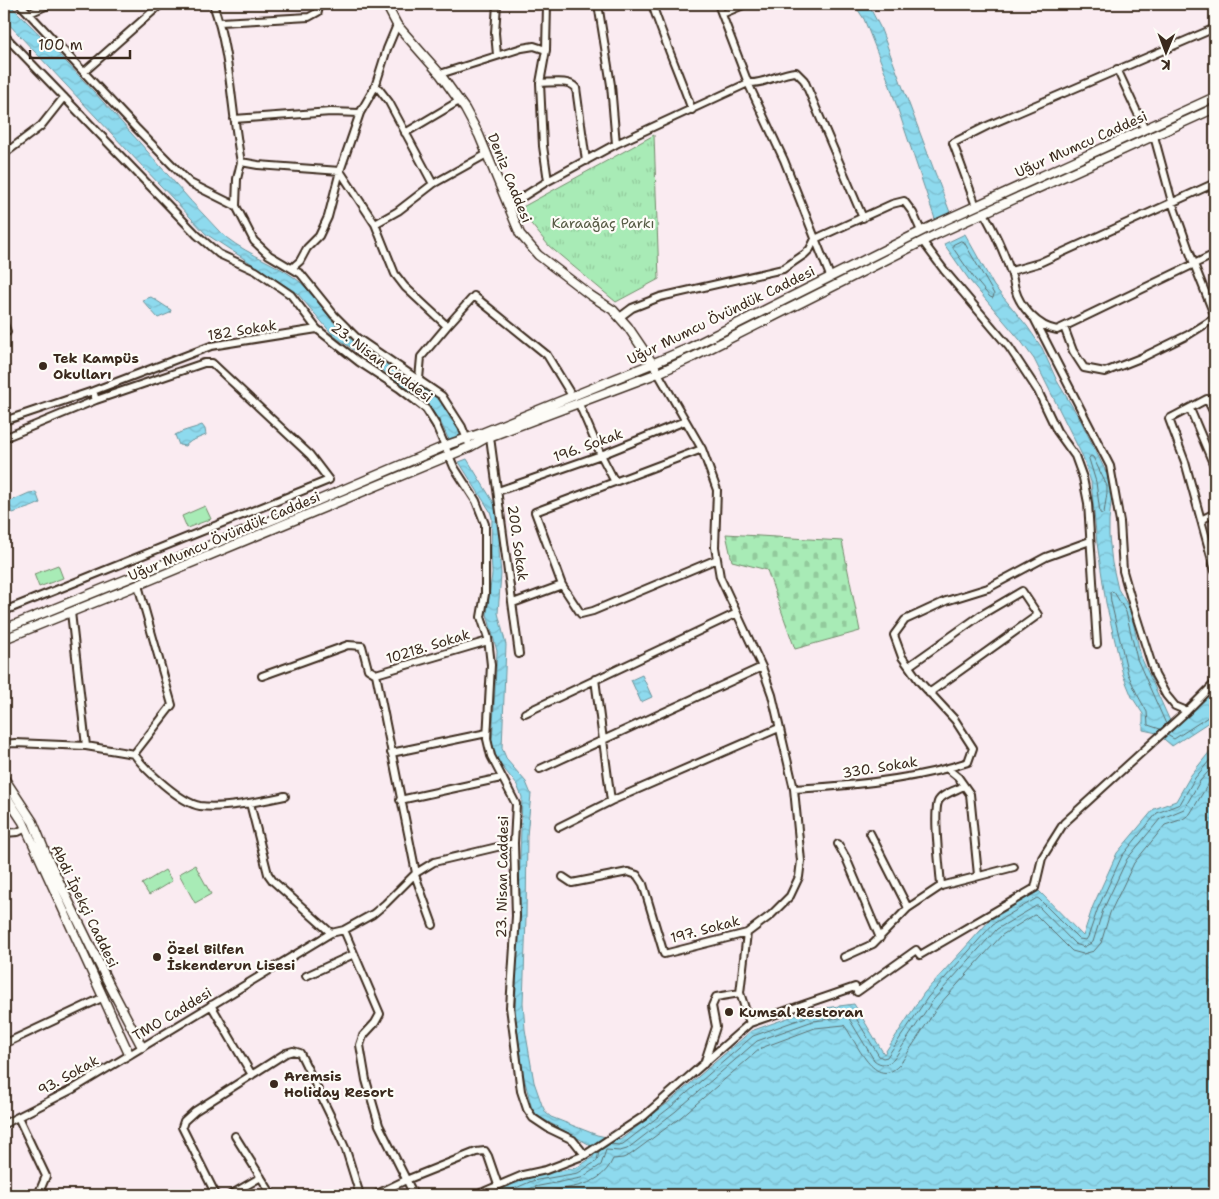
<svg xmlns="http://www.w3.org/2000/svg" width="1219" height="1199" font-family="'Shantell Sans',sans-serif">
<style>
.cemetery{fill:url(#cemetery-stones);stroke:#728a6a}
.park{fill:url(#park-tufts);stroke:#728a6a}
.garden{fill:#a8ebb6;stroke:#728a6a}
.water{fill:url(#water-waves);stroke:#6d949b}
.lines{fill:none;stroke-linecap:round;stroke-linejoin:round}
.shore{stroke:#5c7071;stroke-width:1}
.minor-casing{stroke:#3b2a1e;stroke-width:10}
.tertiary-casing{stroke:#3b2a1e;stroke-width:11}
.minor{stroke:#fdfcf7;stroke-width:6}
.tertiary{stroke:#fdfcf7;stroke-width:8}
.poi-dot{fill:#3b2a1e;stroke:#fdfcf7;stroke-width:2}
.labels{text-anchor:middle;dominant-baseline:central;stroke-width:4.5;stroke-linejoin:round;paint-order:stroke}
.street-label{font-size:14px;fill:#3b2a1e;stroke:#fdfcf7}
.park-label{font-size:14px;fill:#565a44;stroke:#fdfcf7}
.poi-label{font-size:14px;font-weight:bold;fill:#3b2a1e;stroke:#fdfcf7;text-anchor:start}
</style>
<defs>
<pattern id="cemetery-stones" width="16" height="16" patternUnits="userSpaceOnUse" patternTransform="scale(1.25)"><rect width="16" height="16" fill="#a8ebb6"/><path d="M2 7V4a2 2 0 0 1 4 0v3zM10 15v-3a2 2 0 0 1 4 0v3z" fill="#92ca9c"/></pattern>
<pattern id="park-tufts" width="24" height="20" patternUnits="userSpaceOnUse" patternTransform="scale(1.25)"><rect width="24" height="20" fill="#a8ebb6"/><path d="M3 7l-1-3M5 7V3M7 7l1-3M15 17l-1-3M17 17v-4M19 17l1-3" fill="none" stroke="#92ca9c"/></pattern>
<pattern id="water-waves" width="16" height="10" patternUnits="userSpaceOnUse" patternTransform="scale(1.25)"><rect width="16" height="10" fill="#8edaee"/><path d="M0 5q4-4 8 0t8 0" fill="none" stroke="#7bbbcc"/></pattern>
</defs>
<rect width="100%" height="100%" fill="#faebf1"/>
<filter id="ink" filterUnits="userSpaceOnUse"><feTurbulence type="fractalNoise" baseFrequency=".02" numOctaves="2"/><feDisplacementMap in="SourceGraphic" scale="10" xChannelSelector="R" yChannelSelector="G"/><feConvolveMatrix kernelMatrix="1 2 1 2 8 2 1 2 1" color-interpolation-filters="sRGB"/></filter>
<g filter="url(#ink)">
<path class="cemetery" d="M726 534 842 541 860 631 795 649 767 570 732 561Z"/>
<path class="park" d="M654 135 659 279 616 302 549 246 519 209Z"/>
<path class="garden" d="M205 506 211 519 187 528 182 516Z
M58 565 63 578 39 587 34 574Z
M195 865 211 894 195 903 179 874Z
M165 870 172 881 149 895 142 884Z"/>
<path class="water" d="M4 4H9C45 39 80 76 114 114 149 152 182 193 218 230 240 252 270 260 295 278 314 292 324 313 340 329L438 398 446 406 462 435 449 440 440 421 420 397 333 335 297 293 206 234 4 19Z
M854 4H868L880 27 951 215 936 222 887 77 864 19Z
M965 234 994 286 1027 326 1042 348 1057 381 1081 421 1108 476 1111 484 1112 494 1109 521V536L1112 563 1118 589 1130 609 1141 657 1170 721 1215 686V718L1172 746 1157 733 1143 730V714L1132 697 1123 675 1106 603 1097 543 1091 482 1083 457 1034 359 1020 340 970 281 944 244Z
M151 297 171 310 170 313 158 318 142 300Z
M202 425 205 429 206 435 191 441 185 446 179 445 175 435C183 430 193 429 202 425Z
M467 459 497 508 500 522 499 551 501 574 498 613 506 645 502 748 507 760 526 782 531 794 527 836 526 918 523 1003 525 1029 534 1082 542 1105 546 1113 551 1117 597 1135 620 1140 669 1102 751 1031 810 1010 854 1004 884 1054 924 993 990 920 1039 891 1083 936 1093 906 1117 853 1154 809 1176 801 1191 775 1215 745V1195H489L530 1176 576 1168 593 1157 594 1147 539 1117 532 1109 524 1078 515 1015 522 797 517 785 497 760 492 744 497 651 487 614 492 574 491 551 492 518 490 511 459 462Z
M36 492 40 503C31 508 23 509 13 513L9 508V502L29 493Z
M642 675 652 697 641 702 631 680Z"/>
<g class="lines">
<path class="shore" d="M961 241 964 242 994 294 993 298 990 297 974 278 953 248V245Z
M1091 456 1093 457 1107 486V493L1104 513 1102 514 1100 513 1096 482 1089 459Z
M1160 729 1148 725 1147 712 1137 694 1128 674 1111 602 1110 593 1111 591 1114 592 1126 612 1137 659 1166 724
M1167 735 1174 739 1211 715 1215 714
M610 1144 619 1145 623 1144 672 1106 753 1036 812 1015 851 1010 879 1056 883 1058 887 1057 928 997 993 924 1037 898 1039 899 1079 939 1086 940 1088 937 1098 908 1122 856 1157 813 1180 804 1195 778 1215 754
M500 1195 532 1181 578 1173 597 1161 599 1151
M515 1195 534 1187 581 1178 601 1165 606 1150 620 1151 627 1149 676 1111 757 1041 813 1021 848 1017 874 1060C881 1066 888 1065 894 1059L933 1000 997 929 1036 906H1038L1075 944 1084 947 1093 942 1103 910 1127 859 1160 819 1184 809 1200 781 1215 764
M533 1195C561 1185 598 1193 613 1159L623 1158 630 1155 681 1117 761 1048 815 1028 844 1025C856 1040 875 1094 901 1063L939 1005 1002 935 1034 915 1037 916 1072 951 1083 954 1094 951 1101 943 1110 913 1134 863 1165 825 1183 819 1190 814 1207 786 1215 775"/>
<defs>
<path id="minor" d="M20 4 136 128 190 183 236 206
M213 4C231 54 231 110 241 162L237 179 236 206 254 241 269 255 301 274 334 315 357 338 442 396 462 427 470 447
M497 4 495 33 497 55
M547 4 546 50 540 83 543 146 548 181
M598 4 611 85 616 144
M652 4C664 40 679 74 692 110
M718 4 748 83 784 160 830 276
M30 13 50 4
M722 14 746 4
M220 22 309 17 318 12V4
M4 35 197 235 219 254 256 271 291 295 317 329 359 362 399 388 426 409 436 425 454 467 476 501 485 524V594L481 617 488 638 491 665 487 739 491 756 516 804 514 843 516 916 510 1007 521 1091 527 1109 533 1118 548 1128 573 1140 585 1155
M4 46 10 41
M1117 69 1145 129
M84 72 161 4
M440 74 522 48 534 46 546 50
M540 83C551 83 569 79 576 88L586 161
M375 87 379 89 389 102 433 184
M234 119 331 112 360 113
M405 133 459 101
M1154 136 1172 202 1194 264 1215 317
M4 154 41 126 64 97
M241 162 258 165 340 171 375 224 395 274 405 287 447 326
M508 206 548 181 616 144 748 83C767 84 778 73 796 72L804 80 863 218
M976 206 953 143 987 126 1215 28
M984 213C994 231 1003 250 1010 270 1013 276 1013 282 1015 289 1020 307 1038 327 1057 330L1215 254
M375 224 398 211 433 184 487 154
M923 242 944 270 1009 347 1038 391 1057 431 1075 456 1083 478 1088 503 1097 644
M292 268 300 261 307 248 319 236 328 217 340 171 360 113 375 87 387 49 397 25
M1011 271 1039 263 1215 183
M620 317 632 308 660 297 783 269 805 254 810 249 815 239 892 204 904 201 913 213 921 231
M1035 320 1110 466 1120 522 1123 571 1133 606 1155 675 1166 695 1175 706 1187 711
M4 324 7 332
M1064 327 1073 351 1084 368 1105 372 1143 357 1188 335 1215 318
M419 379 421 357 447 326 474 296 547 355 572 396
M579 404 601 455 615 482
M1190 409 1215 468
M1215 415 1207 399 1169 419 1185 462 1215 571
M4 421 93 391 211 346 317 329
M490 437 519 654
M4 438 96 400
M702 449 535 512 562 585 581 614 593 611 717 559
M498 491 601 455 685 421
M1201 520 1215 513
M513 603 562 585
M4 611 329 480 310 455 212 363H204L96 400 93 391
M71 612 86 746 134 754C145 770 181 803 200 806 225 809 261 801 285 796
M909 666 981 615 1022 591 1038 615 929 693
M376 674 488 641
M262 676 348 645 362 646 368 669 376 674 416 873
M595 679 611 801
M525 713 737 613
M4 744 15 743 86 746
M391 753 487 733
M134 754 172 705 138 585
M540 769 762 667
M948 769 958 777 970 794 978 875
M794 789C850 786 915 780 968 762L973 748 955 720 920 682 902 657 894 635 905 620 946 601 988 588 1046 557 1090 541
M400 800 501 778
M250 803 268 874 273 881 331 933
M559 827 611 801 779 728
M4 833 18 832 26 828
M870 833 908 908
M838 844 846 858 880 938
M415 875 433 925
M563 877 572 883 628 872 637 875 643 884 664 954 747 933 771 915 790 896 799 877 801 861 794 789 772 695 762 667 720 577 715 547 717 490 702 449 658 373
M941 886C940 869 933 816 938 802 941 794 957 790 964 786
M344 930 380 1014 375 1023 363 1036 360 1045 366 1080 379 1125 414 1195
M747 933 740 993 750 1023
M844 957 873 944 908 908 941 886 1014 867
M306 976 354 954
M211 1005 252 1075
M4 1044 104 997
M704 1064 716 1027 712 1006 716 997 740 993
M18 1117 46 1176 38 1195
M4 1124 73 1089 331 933 344 930 373 914 385 904 416 873 434 862 514 843
M235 1136 272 1195
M377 1194 406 1180 476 1152 485 1151 488 1156 498 1185
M216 1195 182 1127 184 1121 195 1111 286 1053 293 1051 300 1053 334 1123 346 1150 360 1195
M230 1195 261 1177
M476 1195 523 1175 546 1170 585 1155 644 1116 750 1023 855 987 857 992 916 950 920 955 1035 888 1042 858 1064 823 1187 711 1215 683"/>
<path id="tertiary" d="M386 4 397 25 440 74 465 109 479 135 520 234 538 255 590 295 613 310 628 327 655 367
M4 629 277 518 450 444 482 433 654 363 689 348 932 226 1215 97
M4 639 138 585 470 447 486 438 658 373 693 357 937 234 1215 108
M4 778 33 822 48 859 108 982 142 1047
M4 793 23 822 36 850 129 1054"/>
</defs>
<use href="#minor" class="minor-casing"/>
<use href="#tertiary" class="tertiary-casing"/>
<use href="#minor" class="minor"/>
<use href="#tertiary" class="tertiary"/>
</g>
</g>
<g class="poi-dot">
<circle cx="43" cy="366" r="5"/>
<circle cx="157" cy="957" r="5"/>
<circle cx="729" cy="1012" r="5"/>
<circle cx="274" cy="1084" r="5"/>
</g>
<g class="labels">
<g class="street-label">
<text transform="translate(1081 144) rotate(-24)">Uğur Mumcu Caddesi</text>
<text transform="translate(510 178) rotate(68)">Deniz Caddesi</text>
<text transform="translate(721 315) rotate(-26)">Uğur Mumcu Övündük Caddesi</text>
<text transform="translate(242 330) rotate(-9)">182 Sokak</text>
<text transform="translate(382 362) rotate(37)">23. Nisan Caddesi</text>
<text transform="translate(588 445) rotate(-20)">196. Sokak</text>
<text transform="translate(224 536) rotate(-23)">Uğur Mumcu Övündük Caddesi</text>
<text transform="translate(518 543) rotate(82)">200. Sokak</text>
<text transform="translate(428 646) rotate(-17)">10218. Sokak</text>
<text transform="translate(880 767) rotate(-9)">330. Sokak</text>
<text transform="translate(502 877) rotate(-89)">23. Nisan Caddesi</text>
<text transform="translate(85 906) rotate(64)">Abdi İpekçi Caddesi</text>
<text transform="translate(705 929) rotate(-15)">197. Sokak</text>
<text transform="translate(172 1014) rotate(-31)">TMO Caddesi</text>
<text transform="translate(68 1075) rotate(-29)">93. Sokak</text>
</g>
<g class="park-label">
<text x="603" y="223">Karaağaç Parkı</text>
</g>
<g class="poi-label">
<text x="53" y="358">Tek Kampüs<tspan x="53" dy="16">Okulları</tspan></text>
<text x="167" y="949">Özel Bilfen<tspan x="167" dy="16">İskenderun Lisesi</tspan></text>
<text x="739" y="1012">Kumsal Restoran</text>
<text x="284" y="1076">Aremsis<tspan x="284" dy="16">Holiday Resort</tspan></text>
</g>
</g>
<rect width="1219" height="1199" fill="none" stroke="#fdfcf7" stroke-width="20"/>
<rect x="10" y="10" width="1199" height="1179" fill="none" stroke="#3b2a1e" stroke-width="2" filter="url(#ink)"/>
<g transform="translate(1166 52) rotate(181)" stroke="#fdfcf7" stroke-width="4" paint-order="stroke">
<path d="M0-4L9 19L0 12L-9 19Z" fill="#3b2a1e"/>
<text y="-8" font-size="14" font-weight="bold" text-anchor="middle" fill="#3b2a1e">K</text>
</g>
<path d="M30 50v8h100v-8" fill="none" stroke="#3b2a1e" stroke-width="2.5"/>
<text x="38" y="50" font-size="15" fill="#3b2a1e" stroke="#fdfcf7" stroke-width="4" paint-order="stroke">100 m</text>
</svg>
